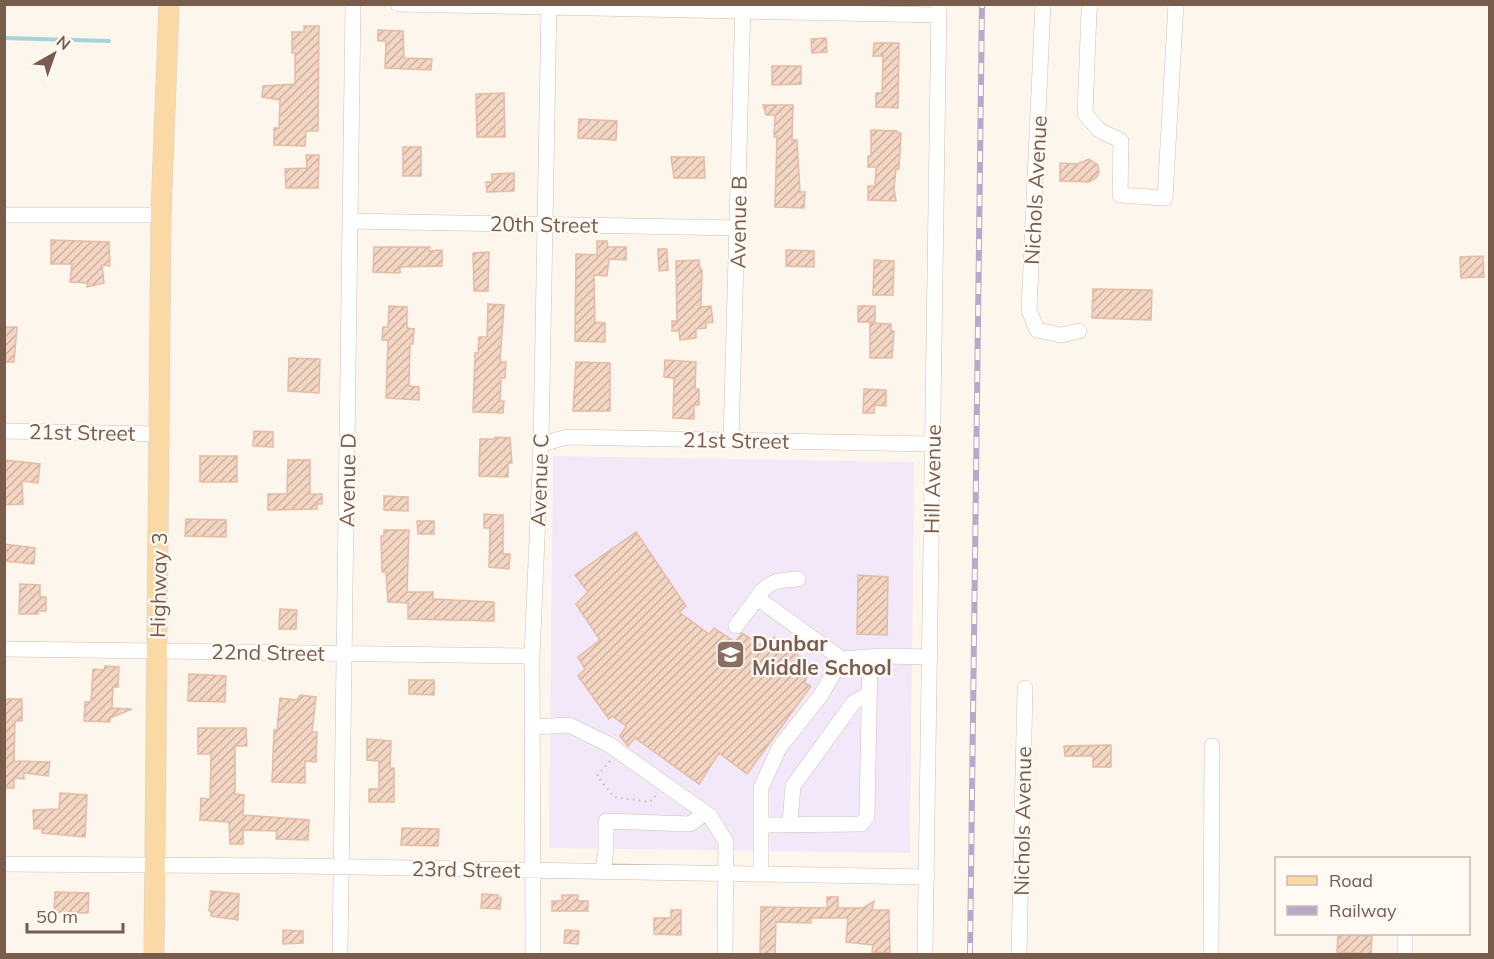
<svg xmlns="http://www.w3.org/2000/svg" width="1494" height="959" font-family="Mulish,sans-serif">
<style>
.education{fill:#f3e8fa}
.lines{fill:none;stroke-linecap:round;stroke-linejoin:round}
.stream{stroke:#a5d3da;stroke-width:4}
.building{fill:url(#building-hatch);stroke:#e6bba3;stroke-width:1.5}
.minor-casing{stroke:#d1beb0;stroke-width:16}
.major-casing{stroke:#dad1cd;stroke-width:21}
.path{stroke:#d9b8a5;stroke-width:2;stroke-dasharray:1.5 4.5;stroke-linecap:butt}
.minor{stroke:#fff;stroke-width:15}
.major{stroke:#fbd9a5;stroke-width:20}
.rail-casing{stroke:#b9a8c9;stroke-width:6}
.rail{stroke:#fffaf3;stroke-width:4;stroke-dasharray:11;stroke-linecap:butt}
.labels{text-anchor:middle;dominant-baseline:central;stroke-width:4.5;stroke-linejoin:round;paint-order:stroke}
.street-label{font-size:21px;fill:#7a5c4d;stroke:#fffaf3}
.education-label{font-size:21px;font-weight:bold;fill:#785e54;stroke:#fffaf3;text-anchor:start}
</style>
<defs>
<pattern id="building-hatch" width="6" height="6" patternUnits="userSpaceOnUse" patternTransform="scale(1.5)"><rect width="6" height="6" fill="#f3d5c3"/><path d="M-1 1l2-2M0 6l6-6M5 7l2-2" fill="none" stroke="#cab0a1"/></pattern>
</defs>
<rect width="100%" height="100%" fill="#fdf6ec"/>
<path class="education" d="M553 456 914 462 910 853 549 848Z"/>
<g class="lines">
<path class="stream" d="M4 38 109 41"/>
</g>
<path class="building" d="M304 26H319L318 131H306L305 146 274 145V128H279L280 100 262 97 263 86 295 84V53H292V32H304Z
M378 30 403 31 404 58 432 59 431 70 385 68 386 41H378Z
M826 38 827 52 812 53 811 39Z
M874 43H899L898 108 876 107V93H882L883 56H873Z
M772 66H801V84L772 85Z
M504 93 505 137H477L476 94Z
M763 105H793L792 140H797L800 192H805L804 208 775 207 777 137H774L775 115H766Z
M579 119 617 121 616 140 578 138Z
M871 130 897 131V133H901L899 169H896L894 189 896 201 868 200V186H875L876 167H868V156H871Z
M403 147H421V176H403Z
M306 155H319L318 188H286L285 169 307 168Z
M671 157H704L705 178H674Z
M1089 159 1098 165 1099 172 1096 178 1089 182 1060 181V163L1077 164Z
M514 173V191L487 192 486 182H492V174Z
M51 240 109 242 110 266 102 265 104 283 87 287 88 283 70 282 72 264H51Z
M597 241H607L608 247H626V260L609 259 607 276 594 275 595 322 605 323V342L575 341 576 254 597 255Z
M374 247H430L429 251 442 250V266L400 267V273L373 272Z
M658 249H667L668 270 659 271Z
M786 250 814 251V267L786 266Z
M489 252 488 291H474L473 253Z
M1483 256 1484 277 1461 278 1460 257Z
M699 260 700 269 702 270 701 307 711 306 713 322 706 323V328L696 329V338L680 340 679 331H672V321H677L676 261Z
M874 260 894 261 893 295H873Z
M1093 289 1152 290 1151 320 1092 318Z
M488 304 504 305 500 362H506L505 378H501L500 401H504L503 413 473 412 475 353H478L479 337H487Z
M389 306 407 307V328L414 329 413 344H410L409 386 419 387V400L386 398 388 340H382L383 327H388Z
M858 306H875V322H858Z
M870 323 891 324V331H894L892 358H870Z
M4 327H17L14 362H4Z
M289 358 320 359 319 393 288 391Z
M665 360 696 362 695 389H699V405H694V419L673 418 674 378 664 377Z
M576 362 610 363V411H573Z
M864 389 886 390V406L875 405 874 413H863Z
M254 431 273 432V447L253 446Z
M495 437 510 438 512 463H508V477L479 476 480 439H495Z
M200 456H237V482H200Z
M4 460 40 464 38 483 22 481 23 504 4 505Z
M288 460H310V494H322V504H317V509L268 510V494H287Z
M384 496 408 497V511L384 510Z
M484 514 503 515V554H510L509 569 489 567 490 528H484Z
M186 519 226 520V537L185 536Z
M417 521H434V534H418Z
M384 530H409L407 592H433V599L494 602V621L408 619V603L388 602 386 572H382L381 536H384Z
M636 532 686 606 679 612 709 634 714 628 735 642 742 633 765 648 774 637 813 667 806 678 805 683 811 686 747 774 719 753 699 784 635 738 628 746 620 736 626 726 612 716 609 719 578 676 585 669 578 657 600 640 576 604 588 592 575 575Z
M4 544 35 548 34 564 4 561Z
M858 575 888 577 887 635 857 634Z
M20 584 40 585V597H46V611H38V614H19Z
M280 609 297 610 296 629H279Z
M105 666 119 667 118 687H113L112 708 132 709 110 718V722L84 721 85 702H91L93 669 104 670Z
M189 674 226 676 225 702 188 701Z
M409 680H434V695L409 694Z
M300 695 316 697 312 732H317L316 762 305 761V783L272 782 274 730H277L280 698 297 700Z
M4 699H22V721H15L14 761 50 762 48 776 24 773V779L14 778V788H4Z
M198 728H246L247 746H235V794L244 795 243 815 309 820 308 840 276 839 277 831 243 830V844H230L229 822 200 820 201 798 210 799 211 754H198Z
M367 739 391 741 390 768H394V802H369V789H379V761L367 760Z
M1111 745V767H1093V756H1065L1064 746Z
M60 793 87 795 85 837 42 833V828L34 829 33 810 59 809Z
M402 828 439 829 438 846 401 845Z
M211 891 239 894 238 920 211 916V911H209Z
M55 892 89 893 88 913 54 912Z
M482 894 498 895V898H501L500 909 481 908Z
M562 895H578V901H588V911H552V901H562Z
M827 897H838V908H863L874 901 872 910H889L890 953 872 952 873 945 846 942 848 918H811V923L776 922 775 954H760L761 907 827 908Z
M671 910H681V935L654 934V918H671Z
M283 930 303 931V943L283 944Z
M565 930 579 931 578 944 564 943Z
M1338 934 1372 936 1371 954 1337 952Z"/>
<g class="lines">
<defs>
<path id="minor" d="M398 4 939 15
M1043 4 1029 310 1037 330 1061 335 1079 331
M1091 4 1089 11 1085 114 1099 130 1121 141 1120 195 1165 198 1176 4
M4 215H161
M350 221 738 228
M4 431 160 434
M731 440 743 4
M541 444 568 437 932 444
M757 598C767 581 779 580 798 579
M736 626 757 598 842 659
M4 649 532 656
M533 727 569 725 608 744 710 816 726 842 725 954
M790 823 793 786 854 702 869 694
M761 825 861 824 867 817 870 657
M4 864 300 866 927 877
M603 872 606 849V821L690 824 705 813
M761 874V788L779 748 821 695 842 659 882 656 930 657
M1405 934V954
M340 954 353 4
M533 954 532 656 541 444 549 4
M925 954 939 4
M1019 954 1025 688
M1211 954 1212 746"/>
<path id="major" d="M154 954 161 215 169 4"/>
</defs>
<use href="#minor" class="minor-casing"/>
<use href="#major" class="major-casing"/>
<path class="path" d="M610 761 597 776 614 797 650 802 657 794"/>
<use href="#minor" class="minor"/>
<use href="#major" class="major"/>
<defs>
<path id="rail" d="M970 954 982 4"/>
</defs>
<use href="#rail" class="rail-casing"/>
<use href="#rail" class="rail"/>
</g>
<defs>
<symbol id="school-square" viewBox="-11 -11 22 22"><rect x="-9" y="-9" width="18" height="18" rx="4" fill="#8d6e63" stroke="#fffaf3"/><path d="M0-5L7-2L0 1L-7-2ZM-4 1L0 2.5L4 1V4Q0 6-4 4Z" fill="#fff"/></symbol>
</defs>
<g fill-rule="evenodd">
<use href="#school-square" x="714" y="638" width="33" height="33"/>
</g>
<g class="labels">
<g class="street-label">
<text transform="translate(1035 190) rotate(-87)">Nichols Avenue</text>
<text transform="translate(738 222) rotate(-89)">Avenue B</text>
<text transform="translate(544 224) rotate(1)">20th Street</text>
<text transform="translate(82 432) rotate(1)">21st Street</text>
<text transform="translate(736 440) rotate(1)">21st Street</text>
<text transform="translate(932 479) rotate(-89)">Hill Avenue</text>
<text transform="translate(347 480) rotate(-89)">Avenue D</text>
<text transform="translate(539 480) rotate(-88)">Avenue C</text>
<text transform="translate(158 585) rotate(-89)">Highway 3</text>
<text transform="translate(268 652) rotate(1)">22nd Street</text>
<text transform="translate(1022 821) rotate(-89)">Nichols Avenue</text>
<text transform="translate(466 869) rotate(1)">23rd Street</text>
</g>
<g class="education-label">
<text x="752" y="643">Dunbar<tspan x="752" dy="24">Middle School</tspan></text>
</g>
</g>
<rect width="1494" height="959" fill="none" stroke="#7a5c4d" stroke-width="12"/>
<rect x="1275" y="857" width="195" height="78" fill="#fffaf3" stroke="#cabbb1" stroke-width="1.5"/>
<rect x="1287" y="876" width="30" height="9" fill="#fbd9a5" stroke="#cabbb1" stroke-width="1.5"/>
<text x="1329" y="887" font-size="18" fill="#7a5c4d">Road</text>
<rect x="1287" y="906" width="30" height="9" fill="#b9a8c9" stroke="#cabbb1" stroke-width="1.5"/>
<text x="1329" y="917" font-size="18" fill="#7a5c4d">Railway</text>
<g transform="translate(54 54) rotate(40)" stroke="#fffaf3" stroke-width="4.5" paint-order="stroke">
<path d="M0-4.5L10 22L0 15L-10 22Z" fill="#7a5c4d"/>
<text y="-9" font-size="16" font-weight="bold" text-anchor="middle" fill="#7a5c4d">N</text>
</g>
<path d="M27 923v9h96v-9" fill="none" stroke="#7a5c4d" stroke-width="3"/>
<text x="36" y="923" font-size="18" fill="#7a5c4d" stroke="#fffaf3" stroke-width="4.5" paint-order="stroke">50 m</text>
</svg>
